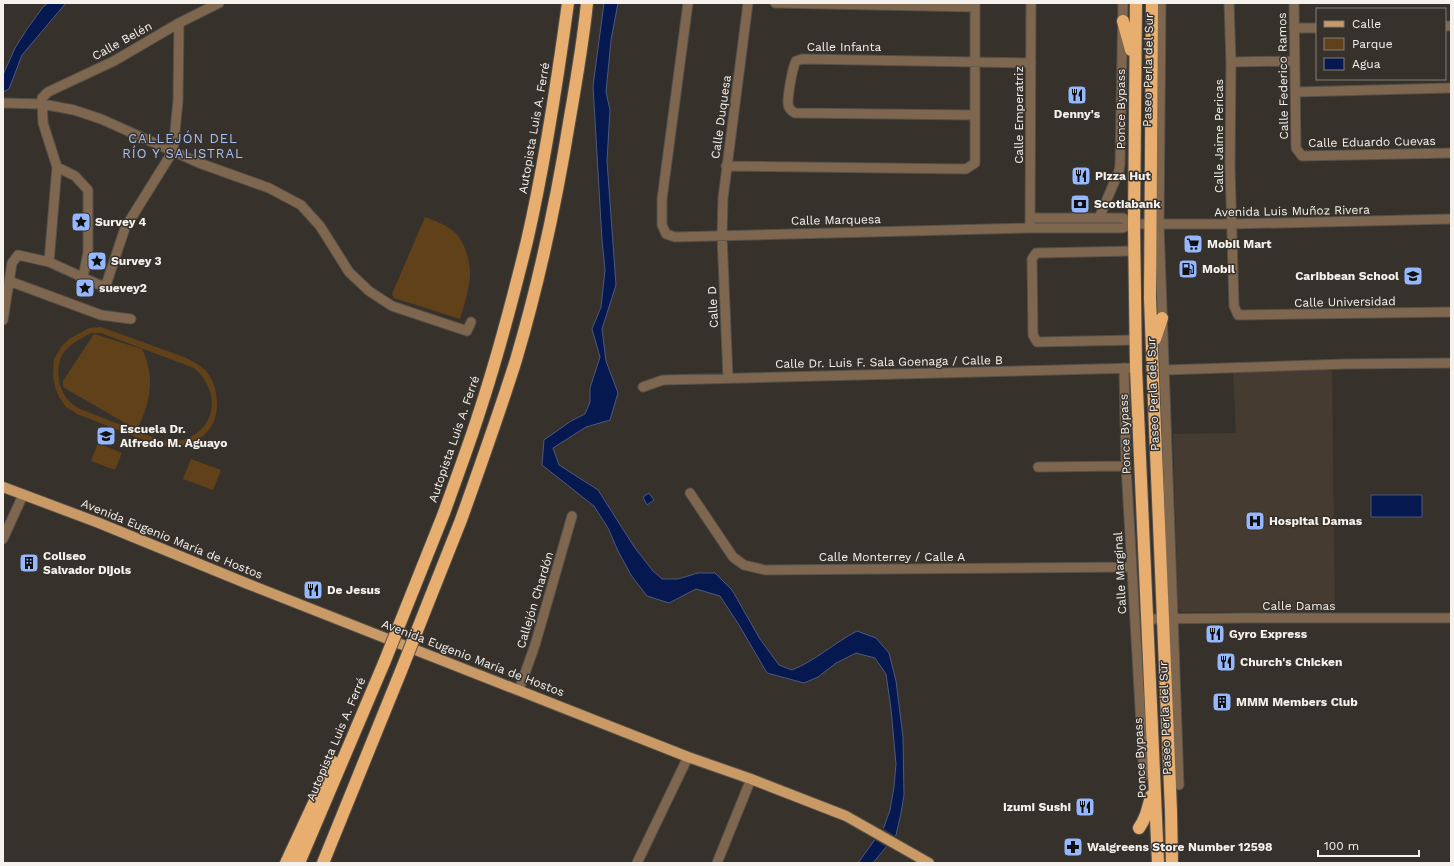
<svg xmlns="http://www.w3.org/2000/svg" width="1454" height="866" font-family="'Work Sans',sans-serif">
<style>
.built{fill:#463b31}
.green{fill:#614119;fill-rule:evenodd}
.water{fill:#05184f;stroke:#4d597f}
.pier{fill:#37312b}
.lines{fill:none;stroke-linecap:round;stroke-linejoin:round}
.minor-casing{stroke:#55504a;stroke-width:11}
.major-casing{stroke:#55504a;stroke-width:12}
.highway-casing{stroke:#55504a;stroke-width:14}
.minor{stroke:#7f674f;stroke-width:9}
.major{stroke:#ca9a66;stroke-width:10}
.highway{stroke:#e7ae6f;stroke-width:12}
.highway-bridge-casing{stroke:#55504a;stroke-width:14;stroke-linecap:butt}
.highway-bridge{stroke:#e7ae6f;stroke-width:12}
.labels{text-anchor:middle;dominant-baseline:central;stroke-width:3;stroke-linejoin:round;paint-order:stroke}
.street-label{font-size:12px;fill:#f5f2ee;stroke:#37312b}
.poi-label{font-size:12px;font-weight:bold;fill:#f5f2ee;stroke:#37312b;text-anchor:start}
.neighbourhood-label{font-size:13px;letter-spacing:1px;fill:#a7c1f6;stroke:#37312b}
</style>
<rect width="100%" height="100%" fill="#37312b"/>
<path class="built" d="M1327 370 1332 371 1335 611 1181 612 1178 607 1173 434 1236 433 1233 371Z"/>
<path class="green" d="M425 217C435 221 445 224 453 231 464 238 471 263 470 276 469 291 464 305 460 319L394 298 392 294Z
M101 327 184 357C192 361 201 365 207 372 214 382 217 392 217 404 217 438 188 449 159 446L77 414 66 407 59 397 55 387 53 375 54 359 61 347 69 339 89 328ZM91 333H101L194 368C219 389 219 427 185 439 177 442 168 441 160 440L80 409C77 407 73 405 70 402 57 389 54 365 65 351 72 343 82 338 91 333Z
M94 334 142 349C156 377 150 404 137 430L63 387V381Z
M98 443 122 453 115 470 91 461Z
M191 459 221 470 213 490 183 479Z"/>
<path class="water" d="M48 3H66L22 55 9 89 3 92V75L15 48 27 29 43 7Z
M604 3H618L611 40 606 92 610 110 607 161 616 285 602 329 606 361 618 393 610 420 586 427 553 448 559 465 598 490 635 548 653 571 662 579H678L698 573H715L732 590 760 639 779 665 792 670C815 661 834 643 857 631L876 638 889 653 896 681 903 737 904 795 901 813 896 835 873 863H858L884 827 890 810 894 787 896 764 891 709 886 674 875 658 856 653 836 663 818 677 804 683 767 673 739 625 720 596 696 589 669 603 647 596 631 575 618 551 608 528 594 506 542 465 544 440 571 421 585 414 590 402V388L600 357 592 329 601 307 605 270 602 240 593 86Z
M649 493 654 500 647 505 643 497Z
M1371 495H1422V517H1371Z"/>
<path class="pier" d="M881 827 897 837 888 848 873 839Z"/>
<g class="lines">
<defs>
<path id="minor" d="M688 3 662 199V225L666 234 675 237 1030 228H1122L1134 224H1232L1451 219
M775 3 975 7
M1161 3 1159 225 1179 785
M1229 3 1231 62 1230 166 1234 306 1238 315 1451 312
M1294 3 1296 148 1302 156 1451 153
M1445 26H1451
M1294 28H1317
M1231 62 1295 61
M1295 92 1451 88
M3 103 42 104 74 110 101 119 199 163 269 188 301 205 320 226 349 272 369 291 392 306 467 331 471 322
M974 115 795 113C791 111 788 108 788 103 788 94 792 69 796 61L802 59 1031 63
M726 166 966 169 975 163V3
M57 167 75 176 88 190V252L83 277
M1030 218H1123L1134 224
M1099 218 1119 171 1120 164 1123 3
M1030 228 1031 3
M1135 251 1036 253 1032 259 1033 335 1037 342 1136 340
M49 262 57 167 43 123 42 98 48 92 114 61 179 23 219 3
M9 281 101 315 131 319
M3 320 12 263 18 255 49 262 102 286 106 285 125 228 173 151 178 101 179 23
M1124 368 1126 466 1144 776
M1164 370 1345 364 1451 363
M728 378 722 235 723 198 748 3
M643 387 663 380 1136 368
M1038 467 1126 466
M690 493 733 557 744 565 765 570 1132 567
M3 539 23 495
M1147 619 1244 618H1451
M519 690 535 645 572 516
M637 863 688 757
M717 863 751 779"/>
<path id="major" d="M3 487 99 523 248 584 688 757 751 779 846 816 929 863"/>
<path id="highway" d="M1136 3 1134 224 1136 368 1158 863
M1152 3 1150 298 1154 404 1171 811 1172 863
M1123 21 1131 50
M1155 339 1162 318
M444 513C456 479 469 445 480 410 498 355 513 298 527 241 545 163 557 83 568 3
M461 520C480 467 499 414 516 360 539 282 556 203 569 123 576 83 583 43 587 3
M1139 828C1146 818 1148 808 1151 796
M286 863 333 762
M299 863 384 663
M323 863 401 671"/>
</defs>
<use href="#minor" class="minor-casing"/>
<use href="#major" class="major-casing"/>
<use href="#highway" class="highway-casing"/>
<use href="#minor" class="minor"/>
<use href="#major" class="major"/>
<use href="#highway" class="highway"/>
<defs>
<path id="highway-bridge" d="M384 663 444 513
M401 671 461 520"/>
</defs>
<use href="#highway-bridge" class="highway-bridge-casing"/>
<use href="#highway-bridge" class="highway-bridge"/>
</g>
<defs>
<symbol id="restaurant-square" viewBox="-11 -11 22 22"><rect x="-9" y="-9" width="18" height="18" rx="4" fill="#95b7fd" stroke="#37312b"/><path d="M-5-6h1v4h1v-4h1v4h1v-4h1v5L-1.5 .5V6h-2V.5L-5-1ZM5-6V6H3V1.5H1.5Q1.5-4 5-6Z" fill="#111"/></symbol>
<symbol id="bank-square" viewBox="-11 -11 22 22"><rect x="-9" y="-9" width="18" height="18" rx="4" fill="#95b7fd" stroke="#37312b"/><path d="M-6-4H6V4H-6ZM0-2.3a2.3 2.3 0 1 0 0 4.6a2.3 2.3 0 1 0 0-4.6Z" fill="#111"/></symbol>
<symbol id="sight-square" viewBox="-11 -11 22 22"><rect x="-9" y="-9" width="18" height="18" rx="4" fill="#95b7fd" stroke="#37312b"/><path d="M0-6L1.8-2.2L6-1.7L2.9 1.2L3.7 5.4L0 3.3L-3.7 5.4L-2.9 1.2L-6-1.7L-1.8-2.2Z" fill="#111"/></symbol>
<symbol id="supermarket-square" viewBox="-11 -11 22 22"><rect x="-9" y="-9" width="18" height="18" rx="4" fill="#95b7fd" stroke="#37312b"/><path d="M-6-5.5h2.5l.6 2H6L4.5 2H-2.5L-4.4-4H-6ZM-1.5 3.2a1.3 1.3 0 1 0 .1 0ZM3 3.2a1.3 1.3 0 1 0 .1 0Z" fill="#111"/></symbol>
<symbol id="fuel-square" viewBox="-11 -11 22 22"><rect x="-9" y="-9" width="18" height="18" rx="4" fill="#95b7fd" stroke="#37312b"/><path d="M-5.5-6h7V0h2V4h1.3V-2.5L3-4.5l.8-.8L6-3V5H2.5V1h-1V6h-7ZM-4.2-4.7v3.2H.2V-4.7Z" fill="#111"/></symbol>
<symbol id="school-square" viewBox="-11 -11 22 22"><rect x="-9" y="-9" width="18" height="18" rx="4" fill="#95b7fd" stroke="#37312b"/><path d="M0-5L7-2L0 1L-7-2ZM-4 1L0 2.5L4 1V4Q0 6-4 4Z" fill="#111"/></symbol>
<symbol id="hospital-square" viewBox="-11 -11 22 22"><rect x="-9" y="-9" width="18" height="18" rx="4" fill="#95b7fd" stroke="#37312b"/><path d="M-5-5h3v3.5h4V-5h3V5h-3V1.5h-4V5h-3Z" fill="#111"/></symbol>
<symbol id="building-square" viewBox="-11 -11 22 22"><rect x="-9" y="-9" width="18" height="18" rx="4" fill="#95b7fd" stroke="#37312b"/><path d="M-4-6H4V6H1V3H-1V6H-4ZM-2.5-4.3h1.7v1.8h-1.7ZM.8-4.3h1.7v1.8H.8ZM-2.5-1h1.7V.8h-1.7ZM.8-1h1.7V.8H.8Z" fill="#111"/></symbol>
<symbol id="pharmacy-square" viewBox="-11 -11 22 22"><rect x="-9" y="-9" width="18" height="18" rx="4" fill="#95b7fd" stroke="#37312b"/><path d="M-2-6h4v4h4v4h-4v4h-4v-4h-4v-4h4Z" fill="#111"/></symbol>
</defs>
<g fill-rule="evenodd">
<use href="#restaurant-square" x="1066" y="84" width="22" height="22"/>
<use href="#restaurant-square" x="1070" y="165" width="22" height="22"/>
<use href="#bank-square" x="1069" y="193" width="22" height="22"/>
<use href="#sight-square" x="70" y="211" width="22" height="22"/>
<use href="#supermarket-square" x="1182" y="233" width="22" height="22"/>
<use href="#sight-square" x="86" y="250" width="22" height="22"/>
<use href="#fuel-square" x="1177" y="258" width="22" height="22"/>
<use href="#school-square" x="1402" y="265" width="22" height="22"/>
<use href="#sight-square" x="74" y="277" width="22" height="22"/>
<use href="#school-square" x="95" y="425" width="22" height="22"/>
<use href="#hospital-square" x="1244" y="510" width="22" height="22"/>
<use href="#building-square" x="18" y="552" width="22" height="22"/>
<use href="#restaurant-square" x="302" y="579" width="22" height="22"/>
<use href="#restaurant-square" x="1204" y="623" width="22" height="22"/>
<use href="#restaurant-square" x="1215" y="651" width="22" height="22"/>
<use href="#building-square" x="1211" y="691" width="22" height="22"/>
<use href="#restaurant-square" x="1074" y="796" width="22" height="22"/>
<use href="#pharmacy-square" x="1062" y="836" width="22" height="22"/>
</g>
<g class="labels">
<g class="street-label">
<text transform="translate(122 41) rotate(-29)">Calle Belén</text>
<text x="844" y="47">Calle Infanta</text>
<text transform="translate(1148 70) rotate(-89)">Paseo Perla del Sur</text>
<text transform="translate(1283 76) rotate(-91)">Calle Federico Ramos</text>
<text transform="translate(1121 109) rotate(-90)">Ponce Bypass</text>
<text transform="translate(1019 115) rotate(-90)">Calle Emperatriz</text>
<text transform="translate(721 117) rotate(-82)">Calle Duquesa</text>
<text transform="translate(534 128) rotate(-80)">Autopista Luis A. Ferré</text>
<text transform="translate(1219 136) rotate(-90)">Calle Jaime Pericas</text>
<text transform="translate(1372 142) rotate(-1)">Calle Eduardo Cuevas</text>
<text transform="translate(1292 211) rotate(-1)">Avenida Luis Muñoz Rivera</text>
<text transform="translate(836 220) rotate(-1)">Calle Marquesa</text>
<text transform="translate(1345 302) rotate(-1)">Calle Universidad</text>
<text transform="translate(713 307) rotate(-93)">Calle D</text>
<text transform="translate(889 362) rotate(-1)">Calle Dr. Luis F. Sala Goenaga / Calle B</text>
<text transform="translate(1153 394) rotate(-92)">Paseo Perla del Sur</text>
<text transform="translate(1125 434) rotate(-92)">Ponce Bypass</text>
<text transform="translate(454 439) rotate(-71)">Autopista Luis A. Ferré</text>
<text transform="translate(172 539) rotate(22)">Avenida Eugenio María de Hostos</text>
<text x="892" y="557">Calle Monterrey / Calle A</text>
<text transform="translate(1120 573) rotate(-93)">Calle Marginal</text>
<text transform="translate(535 600) rotate(-73)">Callejón Chardón</text>
<text x="1299" y="606">Calle Damas</text>
<text transform="translate(473 658) rotate(21)">Avenida Eugenio María de Hostos</text>
<text transform="translate(1165 718) rotate(-92)">Paseo Perla del Sur</text>
<text transform="translate(336 739) rotate(-67)">Autopista Luis A. Ferré</text>
<text transform="translate(1140 758) rotate(-93)">Ponce Bypass</text>
</g>
<g class="poi-label">
<text x="1077" y="114" text-anchor="middle">Denny's</text>
<text x="1095" y="176">Pizza Hut</text>
<text x="1094" y="204">Scotiabank</text>
<text x="95" y="222">Survey 4</text>
<text x="1207" y="244">Mobil Mart</text>
<text x="111" y="261">Survey 3</text>
<text x="1202" y="269">Mobil</text>
<text x="1399" y="276" text-anchor="end">Caribbean School</text>
<text x="99" y="288">suevey2</text>
<text x="120" y="429">Escuela Dr.<tspan x="120" dy="14">Alfredo M. Aguayo</tspan></text>
<text x="1269" y="521">Hospital Damas</text>
<text x="43" y="556">Coliseo<tspan x="43" dy="14">Salvador Dijols</tspan></text>
<text x="327" y="590">De Jesus</text>
<text x="1229" y="634">Gyro Express</text>
<text x="1240" y="662">Church's Chicken</text>
<text x="1236" y="702">MMM Members Club</text>
<text x="1071" y="807" text-anchor="end">Izumi Sushi</text>
<text x="1087" y="847">Walgreens Store Number 12598</text>
</g>
<g class="neighbourhood-label">
<text x="183" y="138">CALLEJÓN DEL<tspan x="183" dy="15">RÍO Y SALISTRAL</tspan></text>
</g>
</g>
<rect width="1454" height="866" fill="none" stroke="#f5f2ee" stroke-width="8"/>
<rect x="1316" y="8" width="130" height="72" fill="#37312b" stroke="#837e79"/>
<rect x="1324" y="21" width="20" height="6" fill="#ca9a66" stroke="#837e79"/>
<text x="1352" y="28" font-size="12" fill="#f5f2ee">Calle</text>
<rect x="1324" y="38" width="20" height="12" fill="#614119" stroke="#837e79"/>
<text x="1352" y="48" font-size="12" fill="#f5f2ee">Parque</text>
<rect x="1324" y="58" width="20" height="12" fill="#05184f" stroke="#837e79"/>
<text x="1352" y="68" font-size="12" fill="#f5f2ee">Agua</text>
<path d="M1318 850v6h101v-6" fill="none" stroke="#f5f2ee" stroke-width="2"/>
<text x="1324" y="850" font-size="12" fill="#f5f2ee" stroke="#37312b" stroke-width="3" paint-order="stroke">100 m</text>
</svg>
